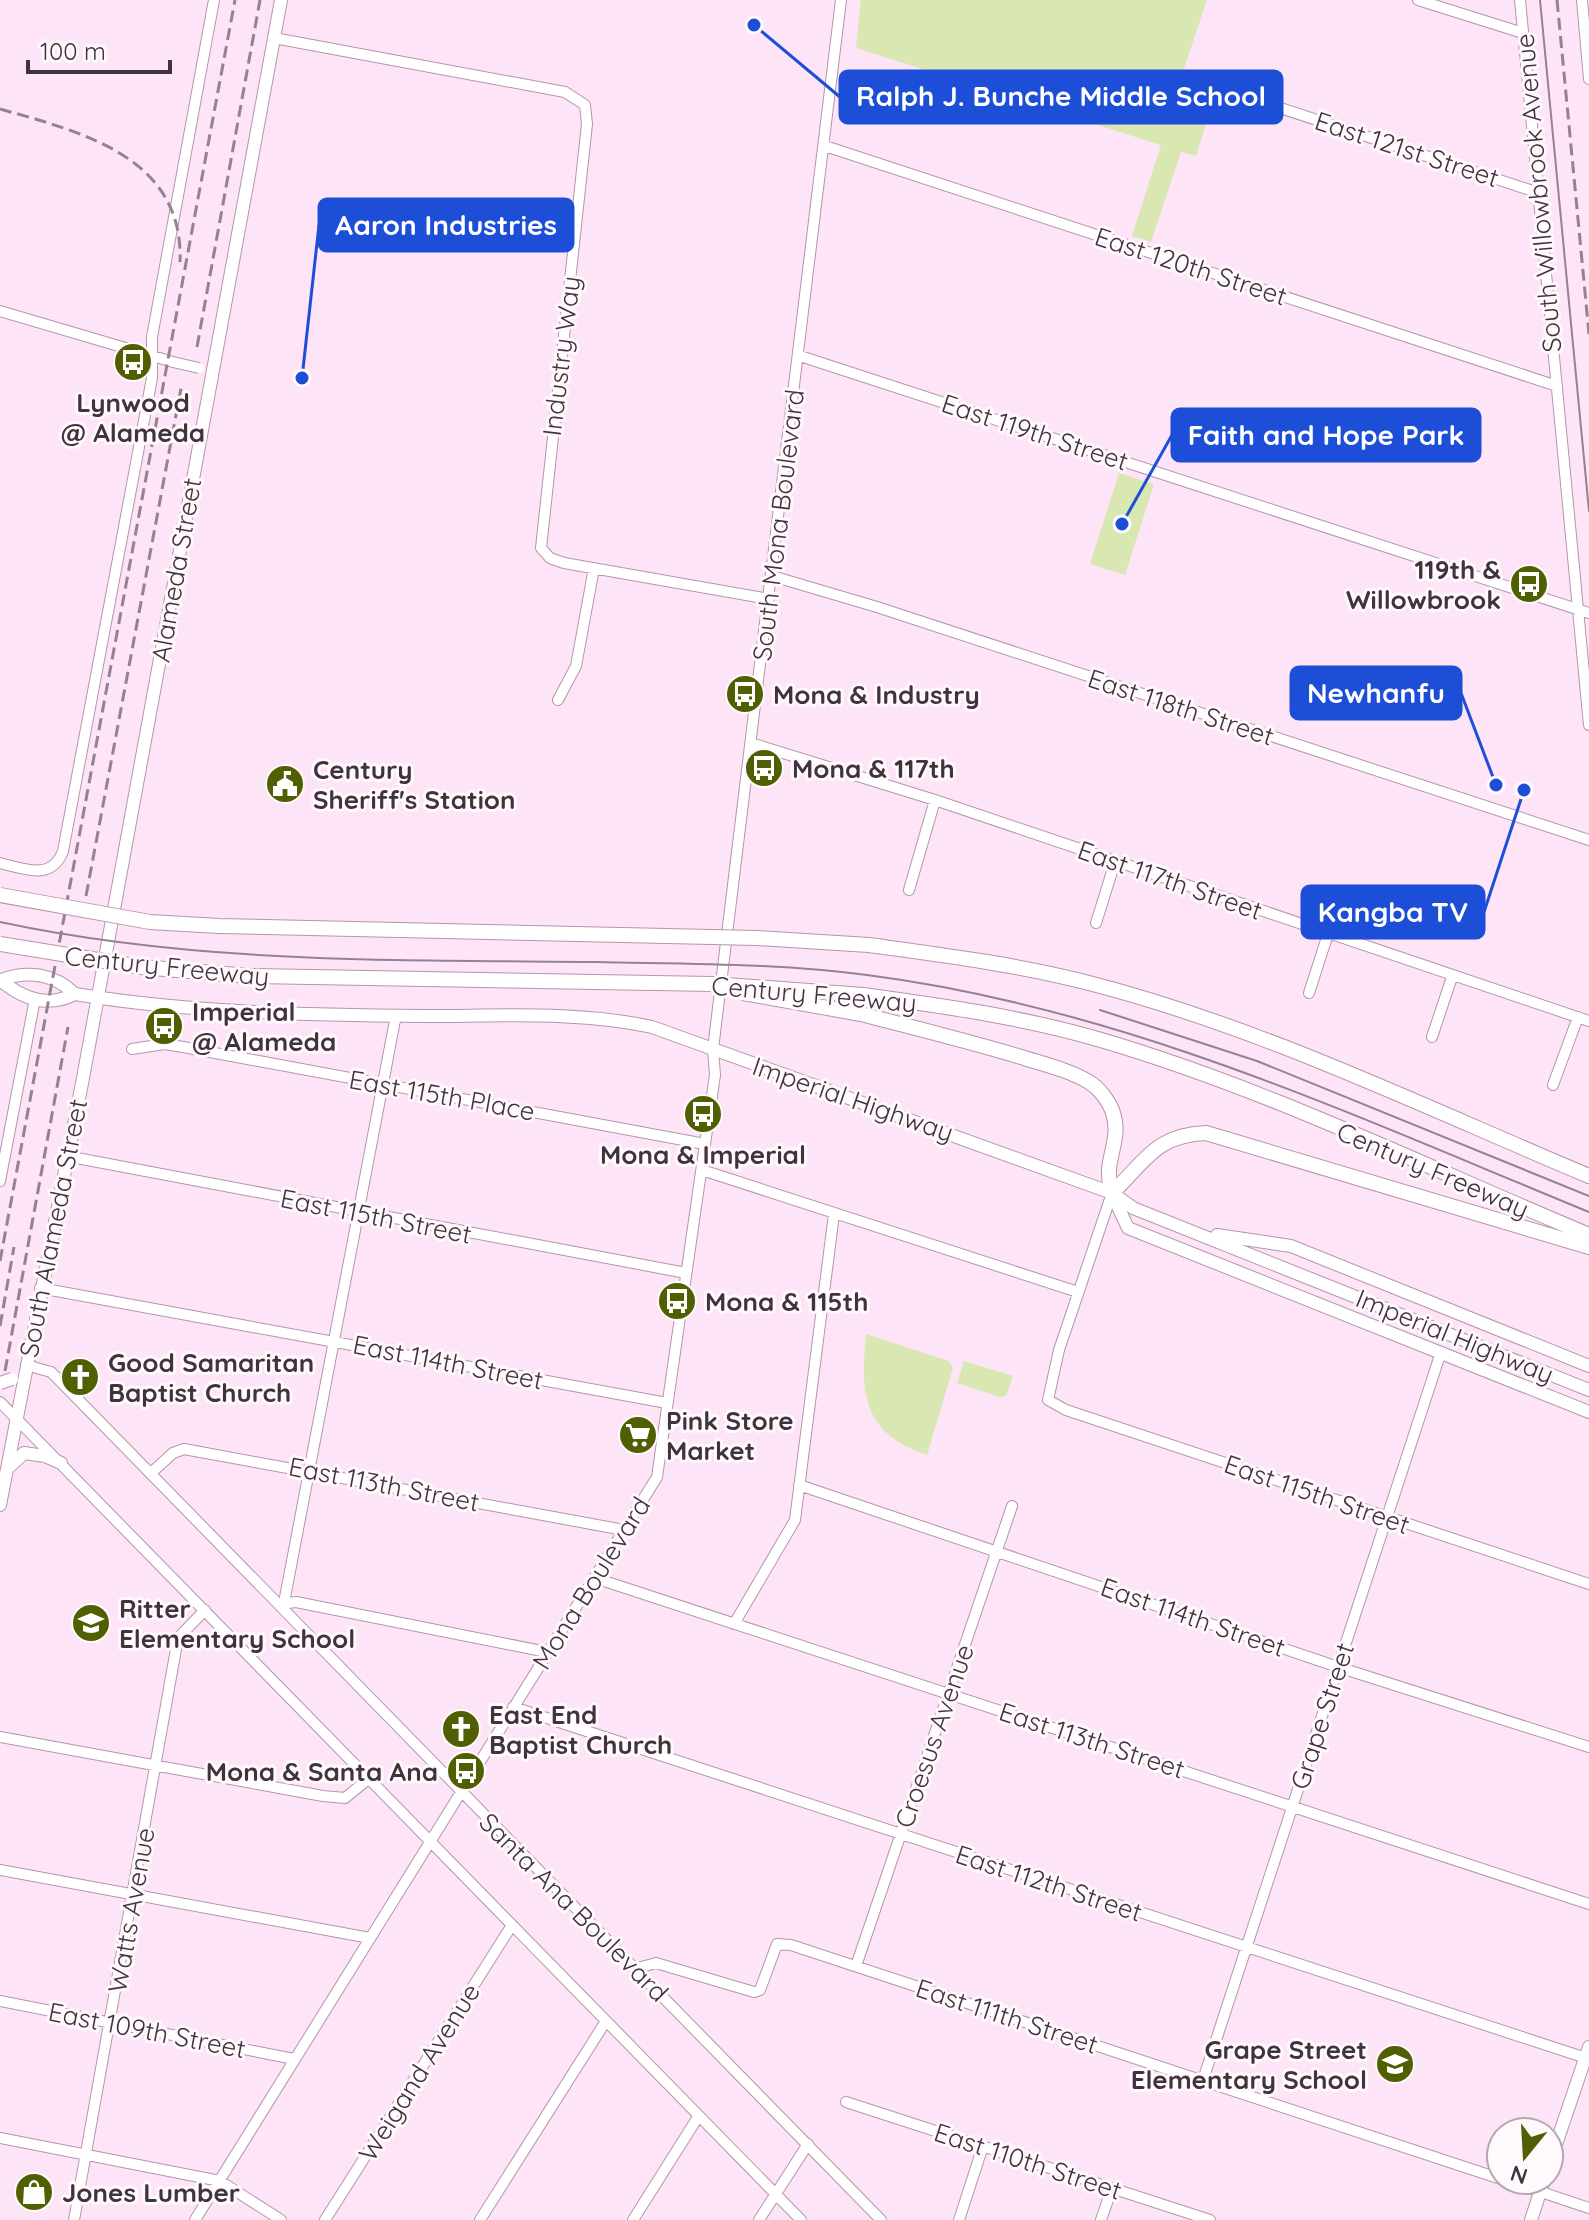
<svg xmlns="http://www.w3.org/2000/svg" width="1589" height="2220" font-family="Quicksand,sans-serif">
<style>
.green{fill:#d9e7b2}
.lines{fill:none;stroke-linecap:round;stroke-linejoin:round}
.minor-casing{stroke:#b396ac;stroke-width:12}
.major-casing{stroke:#b396ac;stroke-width:14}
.highway-casing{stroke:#b396ac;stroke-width:16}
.minor{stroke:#fff;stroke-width:10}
.major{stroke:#fff;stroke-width:12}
.highway{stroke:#fff;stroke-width:14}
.tram{stroke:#948290;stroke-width:2}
.rail{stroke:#948290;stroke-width:3;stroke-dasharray:12 6;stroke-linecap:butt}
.minor-bridge-casing{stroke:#b396ac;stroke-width:12;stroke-linecap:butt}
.major-bridge-casing{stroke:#b396ac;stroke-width:14;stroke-linecap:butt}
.highway-bridge-casing{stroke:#b396ac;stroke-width:16;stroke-linecap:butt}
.minor-bridge{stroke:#fff;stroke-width:10}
.major-bridge{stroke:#fff;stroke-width:12}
.highway-bridge{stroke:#fff;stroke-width:14}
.labels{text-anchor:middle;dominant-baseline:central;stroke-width:6;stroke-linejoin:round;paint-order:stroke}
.street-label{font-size:26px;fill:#3f333c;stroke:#fff8fd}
.poi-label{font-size:26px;font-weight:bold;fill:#3f333c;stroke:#fff8fd;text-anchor:start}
.leader{fill:none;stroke:#1d4ed8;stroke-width:3}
.callout-dot{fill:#1d4ed8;stroke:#fff8fd;stroke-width:3}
.callout{fill:#1d4ed8;stroke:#1d4ed8;stroke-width:3}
.callout-label{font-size:28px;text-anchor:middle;font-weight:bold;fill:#fff}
</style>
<rect width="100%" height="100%" fill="#fee4f7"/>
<path class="green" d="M861 0H1207L1181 78 1217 89 1196 156 1181 152 1151 242 1132 236 1161 145 856 48Z
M1119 473 1154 484 1125 575 1090 564Z
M866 1334 949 1361 953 1368 927 1455C863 1433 860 1395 866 1334Z
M964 1361 1013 1376 1006 1396 1000 1397 957 1383Z"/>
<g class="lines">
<defs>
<path id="minor" d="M1418 0 1523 33
M1520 0 1589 725
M1582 0 1589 79
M274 38 565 92 585 105 587 124 541 548 550 558 564 563 769 599
M1183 76 1539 193
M825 146 1557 386
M0 311 173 362
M800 356 1589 613
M772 576 877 607 1589 840
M558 700 576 666 594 568
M751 743 935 800 1589 1021
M0 863C24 869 52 881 63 851L152 378V337L214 0
M909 890 935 800
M1096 923 1115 862
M1309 993 1328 934
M1432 1037 1452 977
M132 1049 165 1044 183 1047 705 1144
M1553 1085 1578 1017
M66 1156 686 1273
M702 1170 1078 1292
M0 1181 35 999
M1112 1193 1059 1350 1048 1400 1066 1410 1589 1584
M40 1288 667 1403
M26 1365 51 1372 60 1381 881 2220
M0 1402 801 2220
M151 1473 173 1453 184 1449 624 1530
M799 1485 1338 1667 1589 1747
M595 1578 1589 1904
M283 1608 396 1015
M283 1608 288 1603 296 1602 547 1652
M734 1624 795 1520 834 1214
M513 1707 1586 2058
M0 1737 323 1796 345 1798 367 1780
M0 1870 370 1938
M856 1966 1012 1506
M634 1969 656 1963 754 1992 760 1990 777 1944 791 1945 1501 2179
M0 2001 294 2059
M1203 2080 1441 1352
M846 2102 1210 2220
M0 2138 220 2181 281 2220
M1505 2180 1589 2208
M74 2220 178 1638 205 1610
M195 2220 657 1477 715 1075 713 1049 841 0
M325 2220 512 1925
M480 2220 606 2021
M633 2220 698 2117
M759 2220 808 2144
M959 2220 983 2146
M1101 2220 1112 2188"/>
<path id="major" d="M0 980C23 999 47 1008 75 994 190 1013 311 1015 427 1016 501 1016 580 1011 652 1027L1112 1193 1133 1208 1589 1390
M1 980C28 970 54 974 75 994
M1113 1196 1128 1228 1589 1412
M1217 1235 1291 1246 1589 1366
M8 1468 24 1453 45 1456 61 1463
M0 1505 83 1078 281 0
M1549 2165 1589 2047
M1531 2220 1544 2180"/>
<path id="highway" d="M869 945C942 955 1014 964 1085 982 1259 1026 1424 1107 1589 1176
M863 995C943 1006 1023 1017 1101 1040 1268 1089 1428 1168 1589 1235
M861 1014C915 1028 968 1041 1021 1057 1043 1064 1069 1070 1089 1082 1099 1088 1108 1100 1112 1110 1124 1142 1101 1159 1112 1193 1145 1162 1155 1135 1206 1133L1589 1247"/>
</defs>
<use href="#minor" class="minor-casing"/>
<use href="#major" class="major-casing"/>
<use href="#highway" class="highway-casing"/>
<use href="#minor" class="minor"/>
<use href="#major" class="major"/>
<use href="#highway" class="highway"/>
<path class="tram" d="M1540 0 1589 511
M0 922C196 964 397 960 596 962 687 964 777 963 867 975 1124 1008 1352 1115 1589 1212
M1100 1010 1257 1061 1589 1196"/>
<path class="rail" d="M1557 0 1589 334
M0 109C82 132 184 157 180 262
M197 347 260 0
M86 896 182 383
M0 1261 235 0
M0 1326 14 1247
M5 1371 68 1027"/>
<defs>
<path id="minor-bridge" d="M173 362 199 368"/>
<path id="major-bridge" d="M0 1383 12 1379"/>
<path id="highway-bridge" d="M0 895 150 922 219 926 757 938 869 945
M0 944 141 967 249 976 712 984 863 995
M743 993 861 1014"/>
</defs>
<use href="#minor-bridge" class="minor-bridge-casing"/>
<use href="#major-bridge" class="major-bridge-casing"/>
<use href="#highway-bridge" class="highway-bridge-casing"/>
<use href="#minor-bridge" class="minor-bridge"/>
<use href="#major-bridge" class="major-bridge"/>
<use href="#highway-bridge" class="highway-bridge"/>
</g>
<defs>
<symbol id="bus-disc" viewBox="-11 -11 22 22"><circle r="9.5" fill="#505f01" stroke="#fff8fd"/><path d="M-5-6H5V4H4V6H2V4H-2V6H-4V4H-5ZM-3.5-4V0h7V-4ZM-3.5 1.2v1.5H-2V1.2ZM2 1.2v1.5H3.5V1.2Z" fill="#fff"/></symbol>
<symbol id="civic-disc" viewBox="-11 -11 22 22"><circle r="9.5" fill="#505f01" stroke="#fff8fd"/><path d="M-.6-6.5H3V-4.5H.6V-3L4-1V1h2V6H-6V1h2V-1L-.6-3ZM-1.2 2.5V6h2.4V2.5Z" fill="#fff"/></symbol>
<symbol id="church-disc" viewBox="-11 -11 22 22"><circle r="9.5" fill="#505f01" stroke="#fff8fd"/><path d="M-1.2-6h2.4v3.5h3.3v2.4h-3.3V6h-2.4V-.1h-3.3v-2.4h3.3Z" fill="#fff"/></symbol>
<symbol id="supermarket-disc" viewBox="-11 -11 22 22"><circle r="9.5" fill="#505f01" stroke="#fff8fd"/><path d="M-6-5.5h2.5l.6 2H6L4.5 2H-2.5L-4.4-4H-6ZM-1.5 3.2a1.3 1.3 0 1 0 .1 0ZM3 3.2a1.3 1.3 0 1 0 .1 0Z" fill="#fff"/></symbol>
<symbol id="school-disc" viewBox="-11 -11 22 22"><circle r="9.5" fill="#505f01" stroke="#fff8fd"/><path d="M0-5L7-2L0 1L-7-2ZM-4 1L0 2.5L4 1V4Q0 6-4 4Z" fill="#fff"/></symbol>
<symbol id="shop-disc" viewBox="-11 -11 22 22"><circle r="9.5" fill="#505f01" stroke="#fff8fd"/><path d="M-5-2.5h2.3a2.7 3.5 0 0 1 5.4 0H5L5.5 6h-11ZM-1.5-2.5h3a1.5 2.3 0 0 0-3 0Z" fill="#fff"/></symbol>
</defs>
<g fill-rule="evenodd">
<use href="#bus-disc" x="111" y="340" width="44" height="44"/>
<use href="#bus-disc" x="1507" y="562" width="44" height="44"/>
<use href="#bus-disc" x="723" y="672" width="44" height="44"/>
<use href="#bus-disc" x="742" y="746" width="44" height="44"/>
<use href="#civic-disc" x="263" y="762" width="44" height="44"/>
<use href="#bus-disc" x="142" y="1004" width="44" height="44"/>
<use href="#bus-disc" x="681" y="1092" width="44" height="44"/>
<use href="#bus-disc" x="655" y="1279" width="44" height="44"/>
<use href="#church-disc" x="58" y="1355" width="44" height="44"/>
<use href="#supermarket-disc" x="616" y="1413" width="44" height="44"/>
<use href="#school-disc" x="69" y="1601" width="44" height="44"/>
<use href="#church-disc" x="439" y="1707" width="44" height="44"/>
<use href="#bus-disc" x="444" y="1749" width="44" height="44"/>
<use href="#school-disc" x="1373" y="2042" width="44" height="44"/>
<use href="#shop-disc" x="12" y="2170" width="44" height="44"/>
</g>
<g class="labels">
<g class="street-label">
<text transform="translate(1407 149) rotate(18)">East 121st Street</text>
<text transform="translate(1538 193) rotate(-95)">South Willowbrook Avenue</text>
<text transform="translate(1191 266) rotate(18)">East 120th Street</text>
<text transform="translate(561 356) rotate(-83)">Industry Way</text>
<text transform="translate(1035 432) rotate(18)">East 119th Street</text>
<text transform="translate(778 525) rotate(-83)">South Mona Boulevard</text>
<text transform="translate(176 570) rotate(-80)">Alameda Street</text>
<text transform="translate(1181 707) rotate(18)">East 118th Street</text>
<text transform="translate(1170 880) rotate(19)">East 117th Street</text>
<text transform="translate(167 966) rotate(6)">Century Freeway</text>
<text transform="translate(814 994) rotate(5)">Century Freeway</text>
<text transform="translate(442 1095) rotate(10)">East 115th Place</text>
<text transform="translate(853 1099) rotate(19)">Imperial Highway</text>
<text transform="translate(1433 1170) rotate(23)">Century Freeway</text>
<text transform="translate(376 1216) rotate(11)">East 115th Street</text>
<text transform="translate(53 1228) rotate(-79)">South Alameda Street</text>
<text transform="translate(1455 1336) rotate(22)">Imperial Highway</text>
<text transform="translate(448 1362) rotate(11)">East 114th Street</text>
<text transform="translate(384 1484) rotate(11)">East 113th Street</text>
<text transform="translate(1317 1494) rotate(19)">East 115th Street</text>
<text transform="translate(591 1583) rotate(-58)">Mona Boulevard</text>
<text transform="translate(1193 1617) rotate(19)">East 114th Street</text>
<text transform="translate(1322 1716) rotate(-72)">Grape Street</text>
<text transform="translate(934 1736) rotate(-71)">Croesus Avenue</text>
<text transform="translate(1092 1740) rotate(18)">East 113th Street</text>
<text transform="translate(1049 1883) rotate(18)">East 112th Street</text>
<text transform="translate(574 1907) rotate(45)">Santa Ana Boulevard</text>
<text transform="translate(131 1910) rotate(-80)">Watts Avenue</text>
<text transform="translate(1007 2016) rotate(18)">East 111th Street</text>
<text transform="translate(147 2030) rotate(11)">East 109th Street</text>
<text transform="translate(419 2072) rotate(-58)">Weigand Avenue</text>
<text transform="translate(1028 2161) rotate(18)">East 110th Street</text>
</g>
<g class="poi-label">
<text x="133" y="402" text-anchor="middle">Lynwood<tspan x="133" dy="30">@ Alameda</tspan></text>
<text x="1501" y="569" text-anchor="end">119th &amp;<tspan x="1501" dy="30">Willowbrook</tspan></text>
<text x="773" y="694">Mona &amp; Industry</text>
<text x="792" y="768">Mona &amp; 117th</text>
<text x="313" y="769">Century<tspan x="313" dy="30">Sheriff's Station</tspan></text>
<text x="192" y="1011">Imperial<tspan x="192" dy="30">@ Alameda</tspan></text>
<text x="703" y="1154" text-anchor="middle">Mona &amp; Imperial</text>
<text x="705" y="1301">Mona &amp; 115th</text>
<text x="108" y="1362">Good Samaritan<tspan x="108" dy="30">Baptist Church</tspan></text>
<text x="666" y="1420">Pink Store<tspan x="666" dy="30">Market</tspan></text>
<text x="119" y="1608">Ritter<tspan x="119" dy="30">Elementary School</tspan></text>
<text x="489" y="1714">East End<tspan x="489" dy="30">Baptist Church</tspan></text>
<text x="438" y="1771" text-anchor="end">Mona &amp; Santa Ana</text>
<text x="1367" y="2049" text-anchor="end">Grape Street<tspan x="1367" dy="30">Elementary School</tspan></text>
<text x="62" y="2192">Jones Lumber</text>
</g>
</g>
<path class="leader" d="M754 25L840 97M302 378L319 225M1122 524L1172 435M1496 785L1461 693M1524 790L1484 912"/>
<g class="callout-dot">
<circle cx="754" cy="25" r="8"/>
<circle cx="302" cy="378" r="8"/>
<circle cx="1122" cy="524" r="8"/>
<circle cx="1496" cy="785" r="8"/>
<circle cx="1524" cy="790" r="8"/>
</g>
<g class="callout">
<rect x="840" y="71" width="442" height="52" rx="8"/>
<rect x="319" y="199" width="254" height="52" rx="8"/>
<rect x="1172" y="409" width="308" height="52" rx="8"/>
<rect x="1291" y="667" width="170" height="52" rx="8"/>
<rect x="1302" y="886" width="182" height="52" rx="8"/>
</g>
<g class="callout-label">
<text x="1061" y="106">Ralph J. Bunche Middle School</text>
<text x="446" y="235">Aaron Industries</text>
<text x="1326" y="445">Faith and Hope Park</text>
<text x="1376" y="703">Newhanfu</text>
<text x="1393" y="922">Kangba TV</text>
</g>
<g transform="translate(1525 2156) rotate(198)"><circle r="38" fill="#fff8fd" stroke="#b2a9b0" stroke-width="2"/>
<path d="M0-6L14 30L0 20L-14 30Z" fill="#505f01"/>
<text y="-12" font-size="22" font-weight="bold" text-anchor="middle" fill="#3f333c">N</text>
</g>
<path d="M28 60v12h142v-12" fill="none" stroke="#3f333c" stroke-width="4"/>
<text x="40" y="60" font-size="24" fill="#3f333c" stroke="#fff8fd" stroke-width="6" paint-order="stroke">100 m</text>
</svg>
